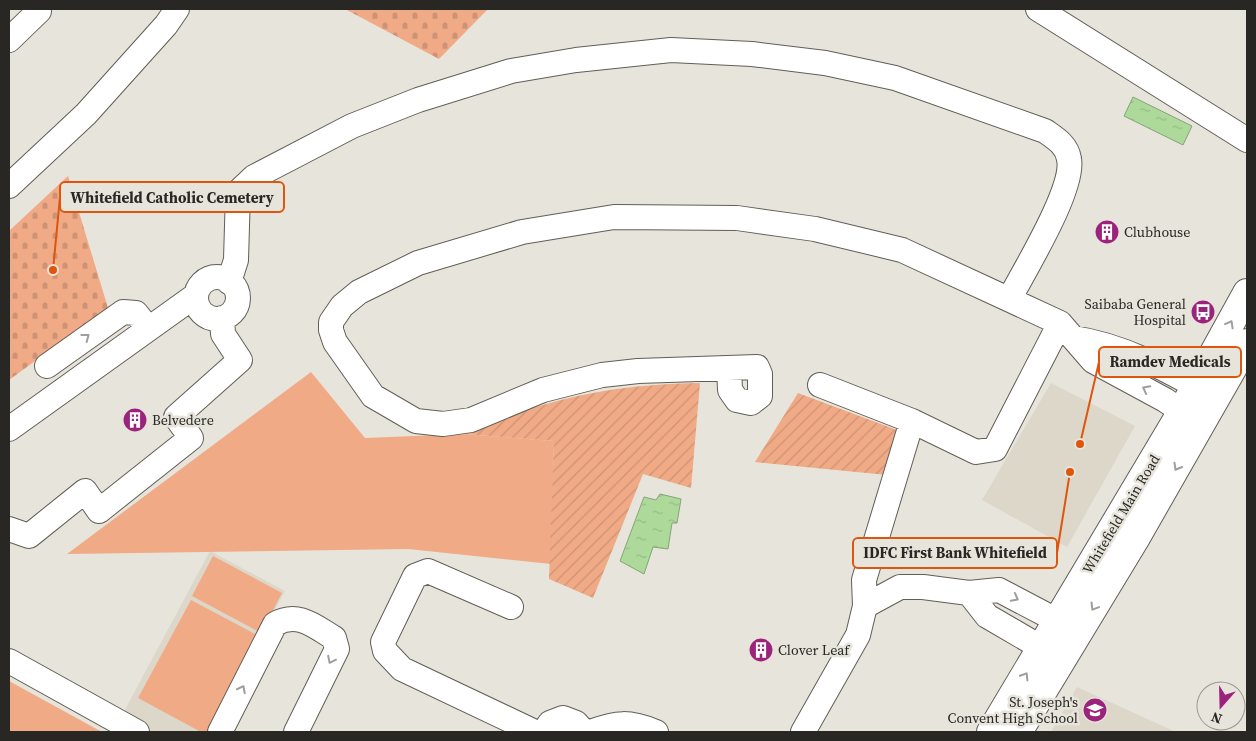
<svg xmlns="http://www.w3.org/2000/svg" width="1256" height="741" font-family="'Source Serif 4',serif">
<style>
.built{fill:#dcd7c8}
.grass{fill:#f0aa86}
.cemetery{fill:url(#cemetery-stones)}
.garden{fill:url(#garden-furrows)}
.water{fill:url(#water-ripples);stroke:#85a477}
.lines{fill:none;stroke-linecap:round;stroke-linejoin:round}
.minor-casing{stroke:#605e56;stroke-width:26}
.major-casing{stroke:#605e56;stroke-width:30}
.minor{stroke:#fff;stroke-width:24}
.major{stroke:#fff;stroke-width:28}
.oneway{stroke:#9e9e9c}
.labels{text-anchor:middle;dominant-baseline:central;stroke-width:5;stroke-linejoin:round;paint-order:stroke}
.poi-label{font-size:14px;fill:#282724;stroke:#e7e4db;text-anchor:start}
.street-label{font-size:14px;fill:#282724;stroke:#e7e4db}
.leader{fill:none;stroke:#de560d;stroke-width:2}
.callout-dot{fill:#de560d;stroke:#e7e4db;stroke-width:2}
.callout{fill:#e7e4db;stroke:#de560d;stroke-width:2}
.callout-label{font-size:15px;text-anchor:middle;font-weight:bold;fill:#282724}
</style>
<defs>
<pattern id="cemetery-stones" width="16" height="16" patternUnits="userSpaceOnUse" patternTransform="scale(1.25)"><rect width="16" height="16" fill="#f0aa86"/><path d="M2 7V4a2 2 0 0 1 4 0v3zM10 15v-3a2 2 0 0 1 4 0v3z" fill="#ce9274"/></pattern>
<pattern id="garden-furrows" width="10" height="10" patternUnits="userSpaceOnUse" patternTransform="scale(1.25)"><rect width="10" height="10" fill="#f0aa86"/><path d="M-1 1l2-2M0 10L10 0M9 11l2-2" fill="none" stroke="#ce9274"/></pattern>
<pattern id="water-ripples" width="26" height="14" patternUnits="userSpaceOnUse" patternTransform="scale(1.25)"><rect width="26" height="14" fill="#adda9a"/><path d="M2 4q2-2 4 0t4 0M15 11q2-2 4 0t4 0" fill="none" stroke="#95bb85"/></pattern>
</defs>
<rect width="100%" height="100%" fill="#e7e4db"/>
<path class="built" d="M1051 383 1135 426 1067 547 982 500Z
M210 551 285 591 209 732H150L121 717Z
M1077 687 1176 732H1051Z"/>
<path class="grass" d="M311 372 365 438 464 434 554 441 551 564 408 549 67 554Z
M213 556 282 593 261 633 192 596Z
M191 600 259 636 207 732H201L138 698Z
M9 681 102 732H9Z"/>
<path class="cemetery" d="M345 9H488L439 59Z
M68 176 108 308 9 380V231Z"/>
<path class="garden" d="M700 383 691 488 643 474 593 598 549 579 554 441 464 434C543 399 614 384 700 383Z
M798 393 902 432 887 475 755 462Z"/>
<path class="water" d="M1133 97 1192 126 1183 145 1124 116Z
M660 494 681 499 677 523H672L668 549 653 547 644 574 620 561 644 497 656 500Z"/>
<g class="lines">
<defs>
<path id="minor" d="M1038 9 1247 140
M9 40 39 11
M9 186 86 114 166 25 177 9
M196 298a21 21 0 1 1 42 0a21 21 0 1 1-42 0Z
M229 282 236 260 238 192 254 177 352 126 418 100 511 71 576 60 671 50 752 54 825 63 895 78 1045 131C1055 138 1067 145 1069 159 1075 188 1025 269 1010 298
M47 366 123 312 136 313 148 328
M729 368 730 390 737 400 751 403 760 396V374L757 367 638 371 602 375 543 390 471 420 443 424 416 421 373 396 335 342 331 330V322L342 306 359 292 418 263 522 232 614 217 737 218 815 229 902 250 1060 323 1073 338
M820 385 912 421
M1196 421 1165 400 1093 361 1073 338C1123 345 1169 371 1212 395
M9 429 196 295
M9 529 29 536 85 491 99 511 191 438 176 417 240 360 223 334 222 318
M969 593 987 616 1042 648
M865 606 900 587H923L969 593 999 590 1058 621
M511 607 428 571 415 576 383 642 385 651 402 669 535 732
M9 661 137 732
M220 732 275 624C298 611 314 626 334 638L337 649 296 732
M544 732 550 723 563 718 576 723 584 732
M590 732C617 722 629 721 656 732
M803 732 858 635 865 606 864 580 912 421 976 452 995 449 1060 323"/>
<path id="major" d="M991 732 1177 420 1247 293
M1018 732 1135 539 1247 343"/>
</defs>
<use href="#minor" class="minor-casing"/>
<use href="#major" class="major-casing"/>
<use href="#minor" class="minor"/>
<use href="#major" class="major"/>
</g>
<defs><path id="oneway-chevron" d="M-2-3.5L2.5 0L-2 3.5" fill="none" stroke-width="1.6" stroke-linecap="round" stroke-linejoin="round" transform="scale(1.25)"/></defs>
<g class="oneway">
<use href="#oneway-chevron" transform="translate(1230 324) rotate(-61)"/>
<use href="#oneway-chevron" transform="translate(86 337) rotate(-37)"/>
<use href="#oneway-chevron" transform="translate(1146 389) rotate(-152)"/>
<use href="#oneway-chevron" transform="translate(1177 467) rotate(120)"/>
<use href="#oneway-chevron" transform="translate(1015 598) rotate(28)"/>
<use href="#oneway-chevron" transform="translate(1094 607) rotate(121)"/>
<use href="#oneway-chevron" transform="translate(331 660) rotate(116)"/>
<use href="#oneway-chevron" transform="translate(1025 676) rotate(-58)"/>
<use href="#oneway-chevron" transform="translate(242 689) rotate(-63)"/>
</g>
<defs>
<symbol id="building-disc" viewBox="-11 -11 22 22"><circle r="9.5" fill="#9c237b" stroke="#e7e4db"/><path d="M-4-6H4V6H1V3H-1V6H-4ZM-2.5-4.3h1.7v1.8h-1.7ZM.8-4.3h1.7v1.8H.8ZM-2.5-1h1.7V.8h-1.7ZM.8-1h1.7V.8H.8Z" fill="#fff"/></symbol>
<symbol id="bus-disc" viewBox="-11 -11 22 22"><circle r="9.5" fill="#9c237b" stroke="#e7e4db"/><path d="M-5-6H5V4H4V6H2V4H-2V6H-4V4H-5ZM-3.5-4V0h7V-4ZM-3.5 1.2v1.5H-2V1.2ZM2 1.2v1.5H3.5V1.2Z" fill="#fff"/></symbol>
<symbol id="school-disc" viewBox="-11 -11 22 22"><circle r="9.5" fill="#9c237b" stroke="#e7e4db"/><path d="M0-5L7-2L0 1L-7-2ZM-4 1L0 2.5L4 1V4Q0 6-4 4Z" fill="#fff"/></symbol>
</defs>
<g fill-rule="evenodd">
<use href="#building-disc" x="1093" y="218" width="28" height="28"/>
<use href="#bus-disc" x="1189" y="298" width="28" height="28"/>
<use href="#building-disc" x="121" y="406" width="28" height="28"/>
<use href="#building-disc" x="747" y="636" width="28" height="28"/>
<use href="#school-disc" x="1081" y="696" width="28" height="28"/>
</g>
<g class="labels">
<g class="poi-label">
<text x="1124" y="232">Clubhouse</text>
<text x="1186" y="304" text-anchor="end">Saibaba General<tspan x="1186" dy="16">Hospital</tspan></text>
<text x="152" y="420">Belvedere</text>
<text x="778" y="650">Clover Leaf</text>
<text x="1078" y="702" text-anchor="end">St. Joseph's<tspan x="1078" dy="16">Convent High School</tspan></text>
</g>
<g class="street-label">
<text transform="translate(1121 514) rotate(-59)">Whitefield Main Road</text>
</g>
</g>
<path class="leader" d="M53 270L60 197M1080 444L1099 362M1070 472L1057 553"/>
<g class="callout-dot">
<circle cx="53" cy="270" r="5"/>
<circle cx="1080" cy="444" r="5"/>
<circle cx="1070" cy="472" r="5"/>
</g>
<g class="callout">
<rect x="60" y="182" width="224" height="30" rx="5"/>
<rect x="1099" y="347" width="142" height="30" rx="5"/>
<rect x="853" y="538" width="204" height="30" rx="5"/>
</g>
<g class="callout-label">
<text x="172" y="203">Whitefield Catholic Cemetery</text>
<text x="1170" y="367">Ramdev Medicals</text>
<text x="955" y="558">IDFC First Bank Whitefield</text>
</g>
<rect width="1256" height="741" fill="none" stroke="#282724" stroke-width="20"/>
<g transform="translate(1221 706) rotate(200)"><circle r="24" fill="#e7e4db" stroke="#9b9892"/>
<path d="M0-4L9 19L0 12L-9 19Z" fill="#9c237b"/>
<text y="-8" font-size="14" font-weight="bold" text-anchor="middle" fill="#282724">N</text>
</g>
</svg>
